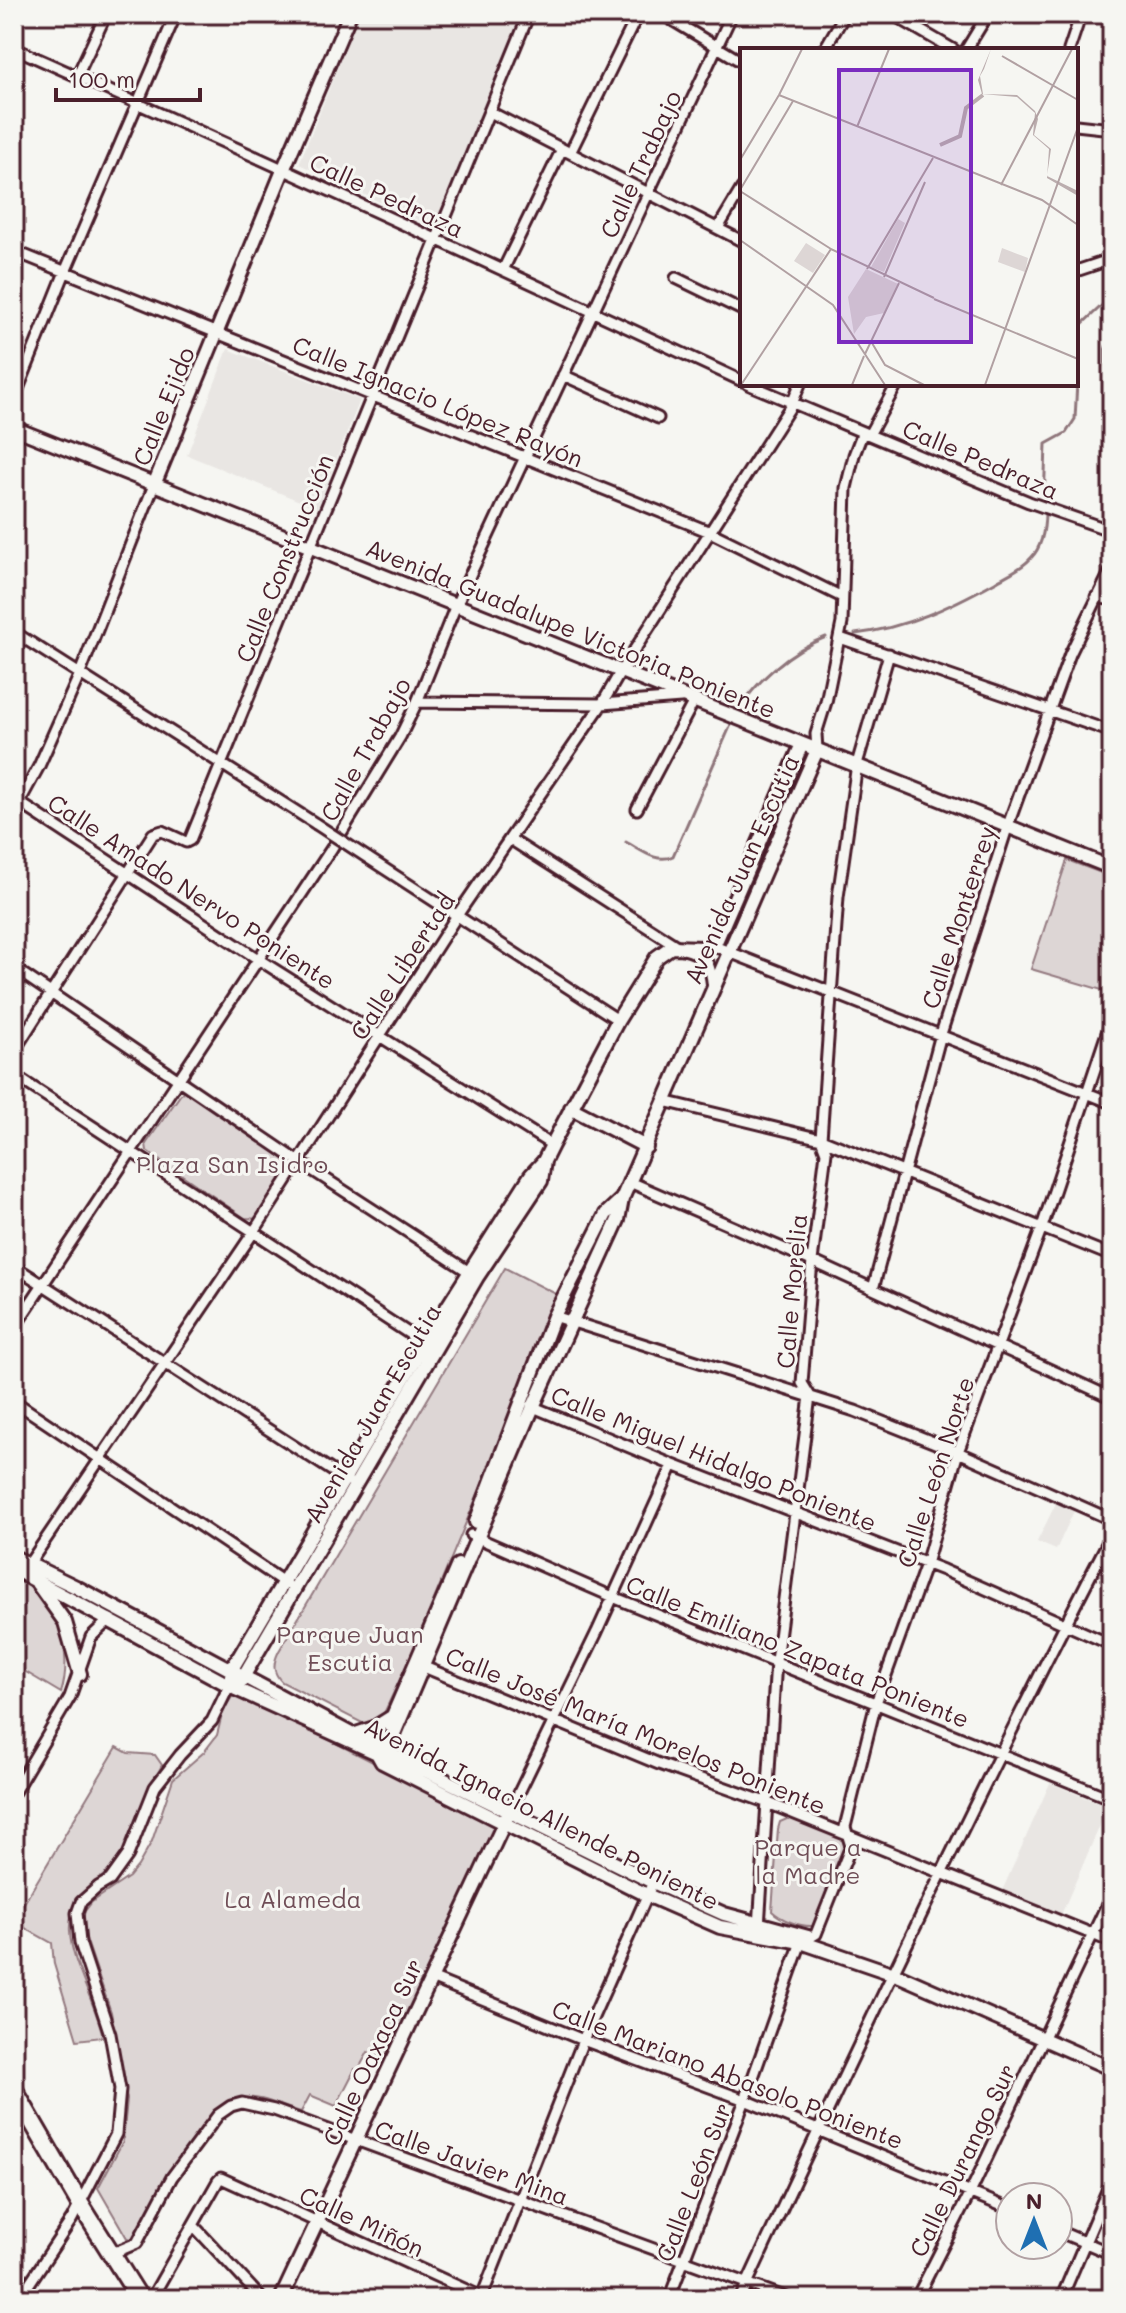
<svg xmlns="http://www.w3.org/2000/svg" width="1126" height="2313" font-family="Mali,sans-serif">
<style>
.built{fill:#e9e6e3}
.green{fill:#ddd6d5;stroke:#947a80;stroke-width:2}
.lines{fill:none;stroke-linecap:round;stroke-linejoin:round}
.stream{stroke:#8e747a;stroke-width:3}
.street-casing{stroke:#4a1f2b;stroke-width:15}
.secondary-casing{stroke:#4a1f2b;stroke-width:18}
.highway-casing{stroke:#4a1f2b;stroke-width:22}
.street{stroke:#f6f6f2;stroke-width:9}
.secondary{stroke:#f6f6f2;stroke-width:12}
.highway{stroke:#f6f6f2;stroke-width:16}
.street-bridge-casing{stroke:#4a1f2b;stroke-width:15;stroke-linecap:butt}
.street-bridge{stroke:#f6f6f2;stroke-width:9}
.labels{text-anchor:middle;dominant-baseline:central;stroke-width:6;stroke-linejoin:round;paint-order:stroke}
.street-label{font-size:24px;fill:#4a1f2b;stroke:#f6f6f2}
.park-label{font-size:24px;fill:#6f4d56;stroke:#f6f6f2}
.inset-river{fill:none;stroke:#bbadae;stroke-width:4}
.inset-road{fill:none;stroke:#b1a0a2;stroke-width:2}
.view{fill:#7b2cbf;fill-opacity:0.15;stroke:#7b2cbf;stroke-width:4}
.inset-edge{fill:none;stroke:#4a1f2b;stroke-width:4}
</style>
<rect width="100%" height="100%" fill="#f6f6f2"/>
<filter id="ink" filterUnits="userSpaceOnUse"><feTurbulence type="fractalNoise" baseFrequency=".0125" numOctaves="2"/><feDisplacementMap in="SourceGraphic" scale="16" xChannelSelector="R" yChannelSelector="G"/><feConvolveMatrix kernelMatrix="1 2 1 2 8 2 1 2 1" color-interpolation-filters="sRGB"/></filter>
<g filter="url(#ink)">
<path class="built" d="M359 14H522L433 227 299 164Z
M228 349 360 400 317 508 187 455Z
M1056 1503 1074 1511 1056 1550 1037 1542Z
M1050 1783 1108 1807 1061 1915 1002 1891Z"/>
<path class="green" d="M1067 860 1112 877V993L1031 969Z
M183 1091H188L291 1156 294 1164 259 1219 245 1218 147 1151 146 1144Z
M505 1268 560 1296 409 1660 379 1724 370 1727 282 1682C272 1672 273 1663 279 1651Z
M14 1579C58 1594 74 1652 61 1693L14 1665Z
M235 1692 499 1826 385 2060 368 2052 358 2070 355 2069 336 2106 310 2095 301 2112C281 2107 262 2095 241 2098 204 2103 152 2201 136 2234L132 2239 127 2238 98 2188 123 2141 127 2099 111 2012 81 1924 85 1911 92 1902 129 1877 138 1866 152 1841 173 1779 204 1752 217 1735 223 1711Z
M117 1747 128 1753 155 1755 162 1765C158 1774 151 1783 147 1792 139 1810 136 1832 126 1850 109 1880 67 1892 70 1932 71 1963 96 2003 103 2037L77 2040 54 1964 52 1943 14 1922V1920Z
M789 1818 841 1838 847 1844 813 1926C801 1927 781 1920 772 1911L778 1829 780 1822Z"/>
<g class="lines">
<path class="stream" d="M1044 503 1046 444 1066 433 1075 419 1080 326 1112 296
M855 634C906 628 950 607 995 582 1006 575 1022 569 1031 558 1043 546 1045 527 1045 511
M737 713C755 681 791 650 826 637
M626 842C641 850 657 864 673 856L733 720"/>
<defs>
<path id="street" d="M662 14 742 62
M892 14 954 50
M14 48C258 157 500 268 742 381
M824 50 845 14
M966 50 988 14
M1069 50 1081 14
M77 76 102 23
M490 112 742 241
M1076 125 1112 129
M570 153 638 14
M718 228 742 188
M14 251 710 532 842 597
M503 270 562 149
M1076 271 1112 259
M676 278 742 310
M1112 349V365
M563 375 658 418
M748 384 1029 502 1112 531
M14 399 65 272 176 14
M870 433 897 384
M1096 597 1112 600
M14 632 316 824
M840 638 1112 732
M417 702 602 704 681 698
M817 750 816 734 826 702 842 623 846 488 854 455 862 434
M14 799 258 959 552 1145
M637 809 695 699
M14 812 39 766 79 676 154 485
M510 839 680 948C707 955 710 960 713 988
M368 858 618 1020
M714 946 1112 1103
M14 968 298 1161 474 1275
M14 1051 153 834 162 831 186 842 190 840 529 14
M14 1075 428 1346
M664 1101 821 1139 1112 1256
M630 1182 812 1261 1112 1398
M14 1266 348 1481
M873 1289 941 1034 1008 825 1070 654 1112 568
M554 1316 855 1411 958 1452 1112 1520
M14 1328 332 848 400 737 417 702 456 605 732 14
M14 1401 288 1585
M531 1406 673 1465 943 1570 1112 1645
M471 1535 613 1597 1112 1799
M29 1564 253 1233 456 917 602 704 621 671 792 404 800 384
M420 1661 424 1667 659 1764 768 1803 1112 1942
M14 1792 70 1697 91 1637 110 1619
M509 1813 597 1632 673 1465
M759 1927 776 1661 810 1396 802 1383 812 1261 826 1152 821 1139 838 897 857 764 889 654
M811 1937 816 1934 851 1846 845 1827 876 1703 926 1564 958 1452 1042 1227 1112 1018
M431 1978 583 2040 745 2100 1010 2209
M193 2225 262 2299
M1058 2231 1112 2254
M113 2253 137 2243 172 2177 218 2115 231 2106 242 2103 274 2110 790 2299
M19 2299 72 2219 116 2134 120 2089 110 2034 80 1943 77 1913 81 1902 98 1887 110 1880 128 1855 155 1787 180 1755 212 1721 230 1684
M151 2299 218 2181 221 2178 484 2298
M481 2299 586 2033 653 1882
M669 2299 745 2100 801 1942
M740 2299C859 2041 981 1785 1112 1534
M916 2299 971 2191 1112 1894
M1061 2299 1112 2179"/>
<path id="secondary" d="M14 428 1112 868
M154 485 284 168 350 14
M571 1108 646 1147
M476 1522 554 1316 606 1214 622 1199
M14 1557 76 1587 353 1735 381 1742 386 1751 653 1882 724 1914 808 1937
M14 1569 236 1689 377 1753 382 1762 647 1895 720 1927 801 1942 900 1976 1112 2069
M37 1583 65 1622 80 1674
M231 1677 232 1669 424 1344 531 1175 544 1161
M236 1689 477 1277 541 1181 544 1161 552 1145 618 1020 657 957 671 947 704 948 714 946 802 744
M389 1725 458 1565
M356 1734 374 1728 393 1716
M382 1762 533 1407 618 1220 622 1199 817 750
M281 2299 507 1817"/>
<path id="highway" d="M14 2090 79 2202 140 2299"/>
</defs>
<use href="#street" class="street-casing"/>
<use href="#secondary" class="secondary-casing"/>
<use href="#highway" class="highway-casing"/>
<use href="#street" class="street"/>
<use href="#secondary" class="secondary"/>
<use href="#highway" class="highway"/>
<defs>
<path id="street-bridge" d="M316 824 368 858"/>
</defs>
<use href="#street-bridge" class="street-bridge-casing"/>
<use href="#street-bridge" class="street-bridge"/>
</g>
</g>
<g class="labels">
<g class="street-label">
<text transform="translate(640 164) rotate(-65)">Calle Trabajo</text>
<text transform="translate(387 195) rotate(25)">Calle Pedraza</text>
<text transform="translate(438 401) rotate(22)">Calle Ignacio López Rayón</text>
<text transform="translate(163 406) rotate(-68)">Calle Ejido</text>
<text transform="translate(981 459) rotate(23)">Calle Pedraza</text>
<text transform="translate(284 558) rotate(-68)">Calle Construcción</text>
<text transform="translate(571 628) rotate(22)">Avenida Guadalupe Victoria Poniente</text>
<text transform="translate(365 749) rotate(-61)">Calle Trabajo</text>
<text transform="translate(741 869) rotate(-66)">Avenida Juan Escutia</text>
<text transform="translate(192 891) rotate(33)">Calle Amado Nervo Poniente</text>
<text transform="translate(958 917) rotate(-72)">Calle Monterrey</text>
<text transform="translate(402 966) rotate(-57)">Calle Libertad</text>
<text transform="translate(791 1291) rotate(-85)">Calle Morelia</text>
<text transform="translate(372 1413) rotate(-60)">Avenida Juan Escutia</text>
<text transform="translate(714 1458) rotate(22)">Calle Miguel Hidalgo Poniente</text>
<text transform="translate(935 1472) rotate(-72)">Calle León Norte</text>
<text transform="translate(798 1651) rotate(22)">Calle Emiliano Zapata Poniente</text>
<text transform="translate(636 1730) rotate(22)">Calle José María Morelos Poniente</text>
<text transform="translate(542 1813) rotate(27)">Avenida Ignacio Allende Poniente</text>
<text transform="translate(372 2052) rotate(-65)">Calle Oaxaca Sur</text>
<text transform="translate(728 2074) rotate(21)">Calle Mariano Abasolo Poniente</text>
<text transform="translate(962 2160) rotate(-64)">Calle Durango Sur</text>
<text transform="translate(472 2162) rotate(20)">Calle Javier Mina</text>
<text transform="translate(693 2182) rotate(-69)">Calle León Sur</text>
<text transform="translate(362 2221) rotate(25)">Calle Miñón</text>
</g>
<g class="park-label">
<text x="232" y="1163">Plaza San Isidro</text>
<text x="350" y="1633">Parque Juan<tspan x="350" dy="28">Escutia</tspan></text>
<text x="808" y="1846">Parque a<tspan x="808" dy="28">la Madre</tspan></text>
<text x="293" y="1898">La Alameda</text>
</g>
</g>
<g transform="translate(740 48)">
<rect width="338" height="338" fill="#f6f6f2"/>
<path d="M158 171 165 175 144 224 131 219ZM66 195 85 207 73 225 54 213ZM262 200 288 210 285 224 258 214ZM126 221 158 236 144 265 126 269 114 286 108 249Z" fill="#ddd6d5"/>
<path d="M251 1 244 21 240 28 243 46 277 47 295 63 298 71 294 87 311 101 307 128 338 143V148L307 130 309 101 293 87 295 65 277 49 242 46 238 32Z" fill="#bbadae"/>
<path class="inset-river" d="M200 97 220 88 226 60 243 47"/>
<path class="inset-road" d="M262 8 338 52M39 47 62 1M117 79 149 1M0 112 39 47 302 152 338 177M261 137 332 1M0 142 53 53M0 143 91 201M0 192 93 257 145 337M127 221 193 110M144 229 185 134M194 251 338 311M132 295 145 317 184 337M125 306 159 235M1 337 91 201 194 250M112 337 124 308M245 337 338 79"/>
<path class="view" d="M99 22H231V294H99Z"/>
<rect width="338" height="338" class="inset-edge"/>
</g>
<rect width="1126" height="2313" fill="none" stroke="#f6f6f2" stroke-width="48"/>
<rect x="24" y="24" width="1078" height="2265" fill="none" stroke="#4a1f2b" stroke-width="3" filter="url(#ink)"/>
<g transform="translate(1034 2221)"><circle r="38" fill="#f6f6f2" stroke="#b1a0a2" stroke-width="2"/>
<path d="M0-6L14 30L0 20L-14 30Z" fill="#1f6fb2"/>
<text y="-12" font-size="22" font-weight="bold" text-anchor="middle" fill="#4a1f2b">N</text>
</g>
<path d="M56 88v12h144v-12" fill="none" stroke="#4a1f2b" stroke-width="4"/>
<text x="68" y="88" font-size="24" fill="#4a1f2b" stroke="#f6f6f2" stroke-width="6" paint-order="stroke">100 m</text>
</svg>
